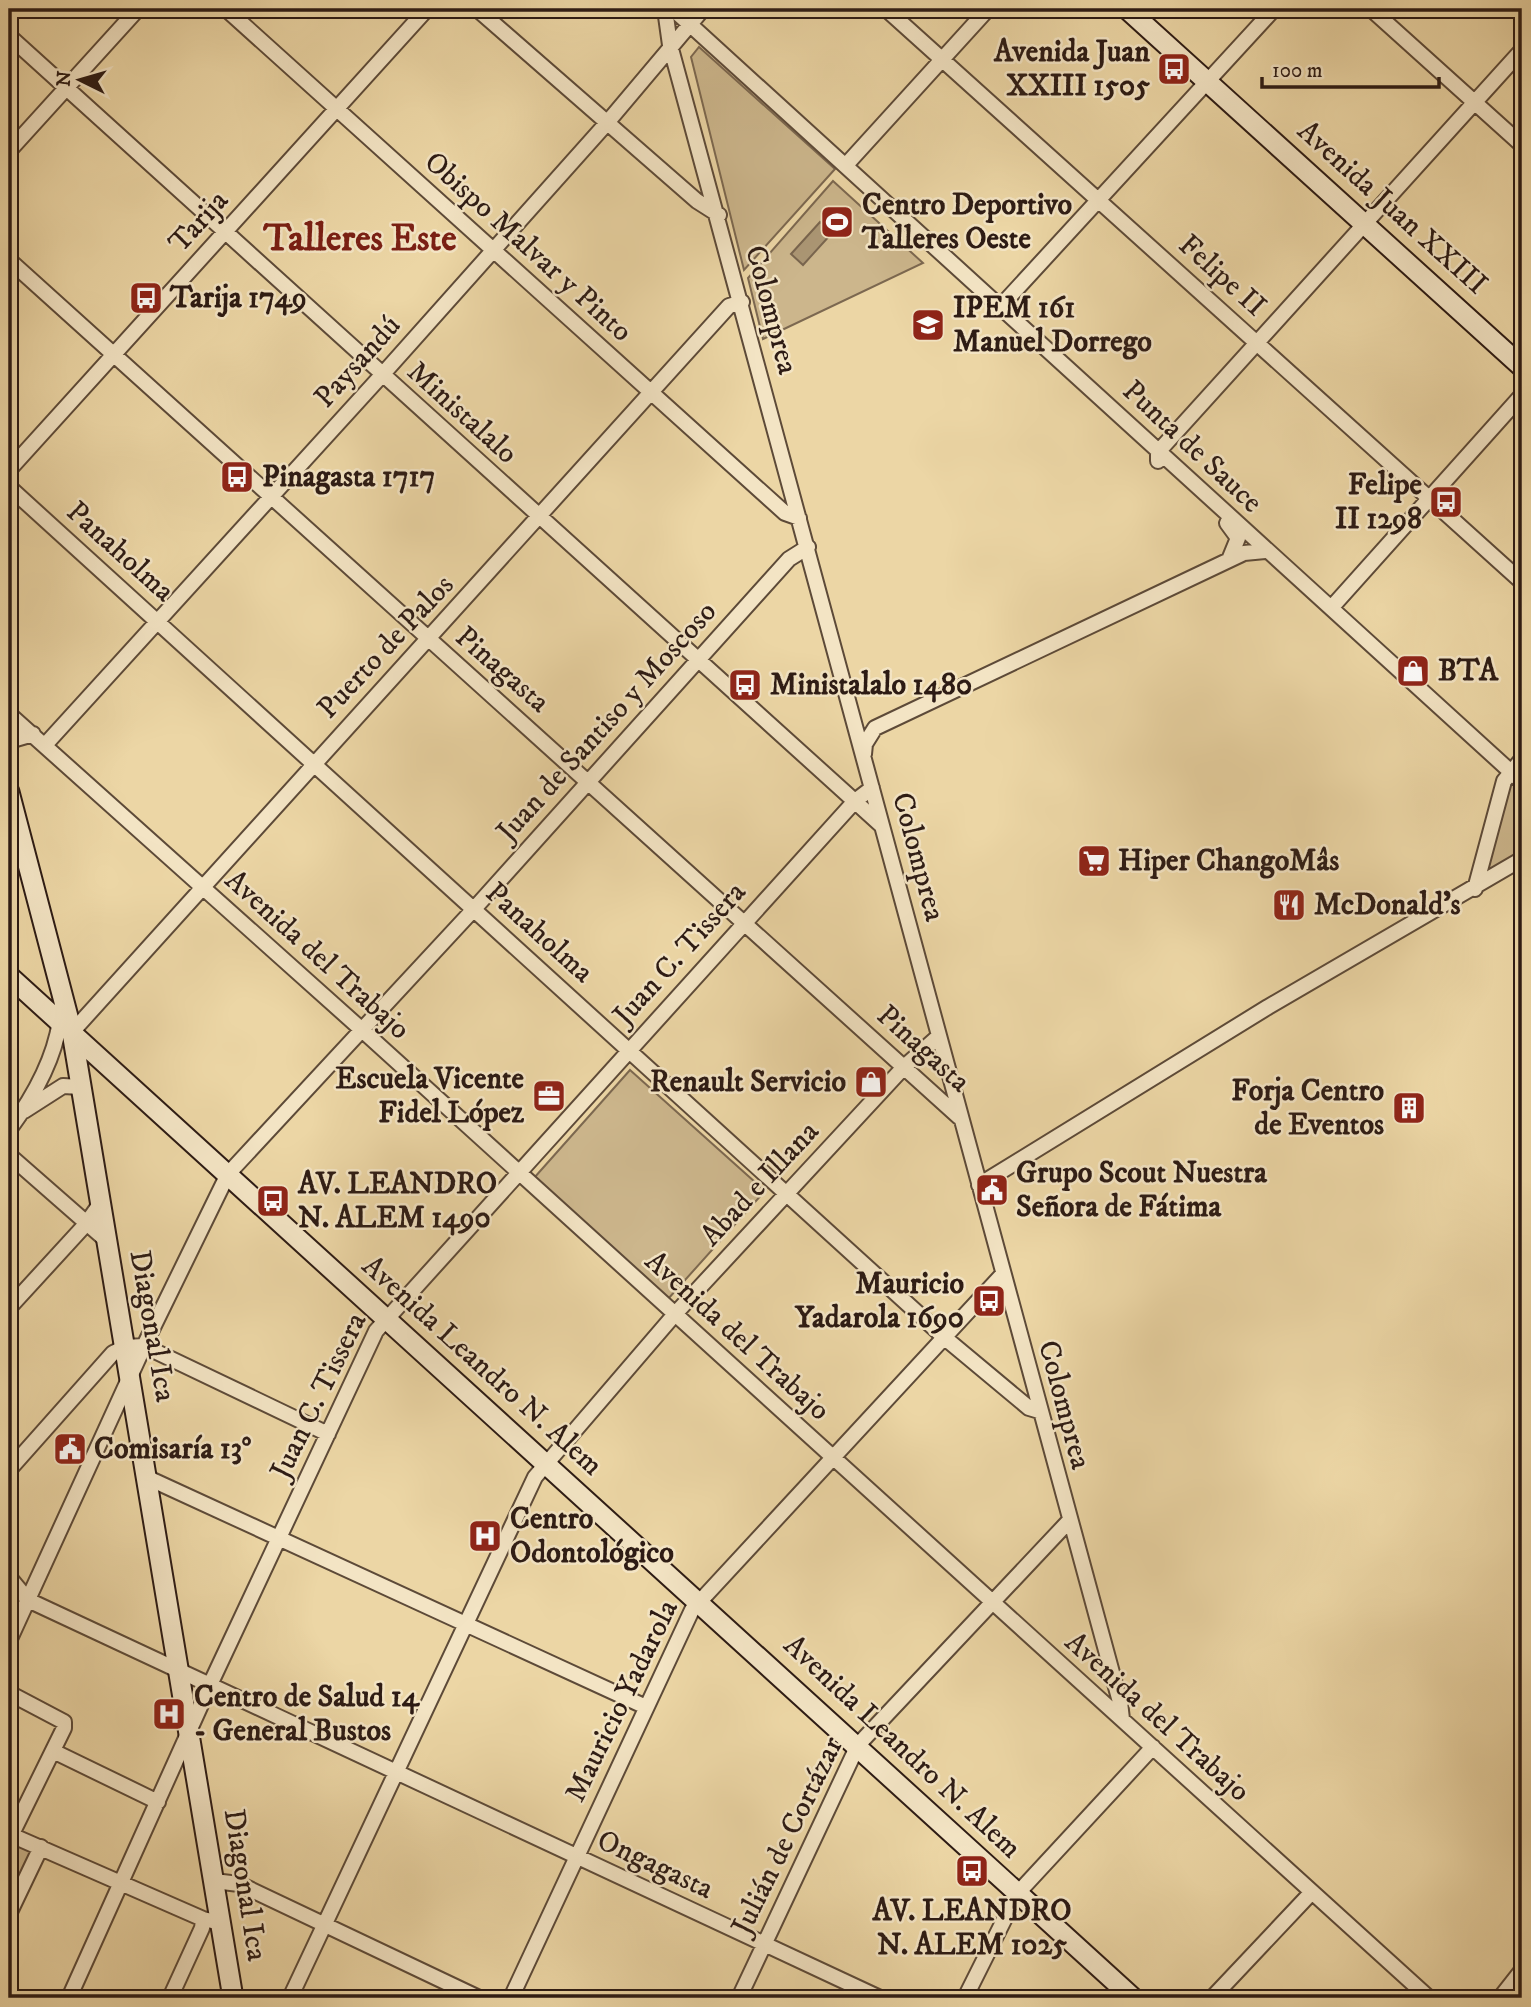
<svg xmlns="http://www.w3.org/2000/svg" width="1531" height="2007" font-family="'IM FELL DW Pica',serif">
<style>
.green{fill:#ccb68c;stroke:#7c6850;stroke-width:2}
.water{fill:#ab9674;stroke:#79654e;stroke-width:2}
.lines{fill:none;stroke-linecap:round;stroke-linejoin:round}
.street-casing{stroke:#5d4a38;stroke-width:18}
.secondary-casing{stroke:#2d1b14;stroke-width:23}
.street{stroke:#f3e4c4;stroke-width:14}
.secondary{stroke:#f3e4c4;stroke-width:19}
.labels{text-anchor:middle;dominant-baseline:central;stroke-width:5;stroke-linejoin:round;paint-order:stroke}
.poi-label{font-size:30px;font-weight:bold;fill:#2d1b14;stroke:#f3e4c4;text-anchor:start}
.street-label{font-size:30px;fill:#2d1b14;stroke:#f3e4c4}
.district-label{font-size:37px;font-weight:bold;fill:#7a1f14;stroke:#f3e4c4}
</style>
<rect width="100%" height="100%" fill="#ecd6a5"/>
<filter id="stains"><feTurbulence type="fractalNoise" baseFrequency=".00286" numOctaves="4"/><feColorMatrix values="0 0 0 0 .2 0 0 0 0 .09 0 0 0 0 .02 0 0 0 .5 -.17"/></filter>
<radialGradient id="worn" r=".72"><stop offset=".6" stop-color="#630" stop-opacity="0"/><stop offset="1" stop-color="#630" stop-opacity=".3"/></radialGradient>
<path class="green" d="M699 47 835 169 744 270 691 57Z
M833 181 923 263 763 339 748 278Z
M1504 781 1522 782V859L1475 889Z
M630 1070 765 1191 668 1299 534 1178Z
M18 1842 35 1849 9 1900V1861Z"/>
<path class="water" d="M820 222 832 233 803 265 791 254Z"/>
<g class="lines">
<defs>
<path id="street" d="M226 9 785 513 799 518
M477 9 697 201 719 215
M665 9 670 45 1120 1702 1122 1719
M673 9 1522 782
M886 9 1522 582
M1371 9 1522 145
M9 36 881 825
M9 151 138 9
M846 165 988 9
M9 260 959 1117
M1000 307 1274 9
M1158 461V452L1522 50
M9 470 427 9
M9 487 945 1338 1029 1408 1039 1411
M1227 523 1238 538 1229 560
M1332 607 1522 395
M9 714 361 1029 1429 1998
M9 741 33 734
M45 745 382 375 606 124 703 9
M864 754 865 744 875 728 1244 553 1265 551
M1475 889 1504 781 1522 759
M72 1032 729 306 742 302
M24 1111 63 1086 81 1087
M9 1130C32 1099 54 1060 60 1021
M9 1155 106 1240
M979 1185 1268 1007 1522 859
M9 1308 86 1224 100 1204
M9 1470 113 1353 125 1347 144 1346 328 1434
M148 1478 646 1707
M9 1577 28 1600 880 1998
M9 1641 144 1346 228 1174 474 909 789 559 808 547
M9 1693 64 1722V1728L9 1840
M53 1751 158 1802
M11 1835 203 1919 221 1923
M214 1881 239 1884 479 1998
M9 1914 41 1847
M69 1998 209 1687 376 1331 855 801 872 788
M170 1998 202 1928 203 1919
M290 1998 535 1477 675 1314 904 1067 939 1036
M511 1998 692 1610 1002 1275
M739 1998 858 1745 1069 1521
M965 1998 1017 1894 1153 1747
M1212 1998 1311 1893
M1500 1998 1522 1970"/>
<path id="secondary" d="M1127 9 1522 367
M9 792 72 1032 233 1998
M9 976 1133 1998"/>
</defs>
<use href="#street" class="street-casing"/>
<use href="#secondary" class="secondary-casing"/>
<use href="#street" class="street"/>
<use href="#secondary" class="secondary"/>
</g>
<defs>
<symbol id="bus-square" viewBox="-11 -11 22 22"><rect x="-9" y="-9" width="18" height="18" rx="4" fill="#8f2418" stroke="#f3e4c4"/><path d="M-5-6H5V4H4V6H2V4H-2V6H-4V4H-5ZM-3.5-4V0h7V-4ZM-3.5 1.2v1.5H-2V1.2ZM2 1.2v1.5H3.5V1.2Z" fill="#fff"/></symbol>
<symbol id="stadium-square" viewBox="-11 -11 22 22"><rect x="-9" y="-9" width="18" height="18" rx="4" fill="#8f2418" stroke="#f3e4c4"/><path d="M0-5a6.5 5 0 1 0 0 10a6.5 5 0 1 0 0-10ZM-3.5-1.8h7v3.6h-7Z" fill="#fff"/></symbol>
<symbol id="school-square" viewBox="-11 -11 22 22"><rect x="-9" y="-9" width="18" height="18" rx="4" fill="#8f2418" stroke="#f3e4c4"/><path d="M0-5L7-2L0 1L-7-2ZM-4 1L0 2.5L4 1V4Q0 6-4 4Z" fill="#fff"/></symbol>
<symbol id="shop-square" viewBox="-11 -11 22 22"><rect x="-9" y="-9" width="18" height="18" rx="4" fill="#8f2418" stroke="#f3e4c4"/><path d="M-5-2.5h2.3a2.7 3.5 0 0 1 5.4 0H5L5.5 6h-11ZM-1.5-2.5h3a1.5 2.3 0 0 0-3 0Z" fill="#fff"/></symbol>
<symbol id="supermarket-square" viewBox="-11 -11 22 22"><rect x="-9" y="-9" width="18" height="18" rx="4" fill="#8f2418" stroke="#f3e4c4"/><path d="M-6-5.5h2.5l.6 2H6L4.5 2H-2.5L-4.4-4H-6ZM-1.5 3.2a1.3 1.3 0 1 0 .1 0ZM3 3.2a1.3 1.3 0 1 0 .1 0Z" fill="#fff"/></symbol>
<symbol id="restaurant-square" viewBox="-11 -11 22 22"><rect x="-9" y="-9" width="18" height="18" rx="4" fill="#8f2418" stroke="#f3e4c4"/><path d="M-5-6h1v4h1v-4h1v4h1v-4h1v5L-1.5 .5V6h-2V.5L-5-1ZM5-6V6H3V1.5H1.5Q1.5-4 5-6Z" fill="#fff"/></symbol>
<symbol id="office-square" viewBox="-11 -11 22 22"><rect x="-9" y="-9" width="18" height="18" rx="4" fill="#8f2418" stroke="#f3e4c4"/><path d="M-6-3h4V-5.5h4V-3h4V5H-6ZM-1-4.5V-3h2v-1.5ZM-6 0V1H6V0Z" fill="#fff"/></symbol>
<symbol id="building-square" viewBox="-11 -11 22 22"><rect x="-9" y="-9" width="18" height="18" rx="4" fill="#8f2418" stroke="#f3e4c4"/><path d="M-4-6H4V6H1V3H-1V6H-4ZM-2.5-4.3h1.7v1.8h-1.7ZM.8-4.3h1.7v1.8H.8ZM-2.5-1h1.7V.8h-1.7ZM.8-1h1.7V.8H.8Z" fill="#fff"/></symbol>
<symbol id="civic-square" viewBox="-11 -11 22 22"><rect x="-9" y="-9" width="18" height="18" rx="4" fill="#8f2418" stroke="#f3e4c4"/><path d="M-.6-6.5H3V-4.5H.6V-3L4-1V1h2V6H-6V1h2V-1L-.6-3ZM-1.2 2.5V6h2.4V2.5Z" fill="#fff"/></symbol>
<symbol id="hospital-square" viewBox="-11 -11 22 22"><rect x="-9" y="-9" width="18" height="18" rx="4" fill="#8f2418" stroke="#f3e4c4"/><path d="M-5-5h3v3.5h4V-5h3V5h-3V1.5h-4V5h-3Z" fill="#fff"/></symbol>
</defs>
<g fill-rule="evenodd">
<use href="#bus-square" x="1155" y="50" width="38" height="38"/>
<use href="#stadium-square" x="818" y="203" width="38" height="38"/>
<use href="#bus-square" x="127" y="279" width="38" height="38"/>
<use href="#school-square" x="909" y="306" width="38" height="38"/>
<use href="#bus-square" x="218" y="458" width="38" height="38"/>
<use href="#bus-square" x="1427" y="483" width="38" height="38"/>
<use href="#shop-square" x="1394" y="652" width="38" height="38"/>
<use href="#bus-square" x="726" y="666" width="38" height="38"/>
<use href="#supermarket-square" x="1075" y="842" width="38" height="38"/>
<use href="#restaurant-square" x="1270" y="886" width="38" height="38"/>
<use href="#shop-square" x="852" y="1063" width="38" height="38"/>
<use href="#office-square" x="530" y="1077" width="38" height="38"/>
<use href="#building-square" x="1390" y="1089" width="38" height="38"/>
<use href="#civic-square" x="973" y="1171" width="38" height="38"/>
<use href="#bus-square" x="254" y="1182" width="38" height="38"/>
<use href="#bus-square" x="970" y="1282" width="38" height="38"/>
<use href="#civic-square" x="51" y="1430" width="38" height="38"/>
<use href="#hospital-square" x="466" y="1517" width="38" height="38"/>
<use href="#hospital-square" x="150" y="1695" width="38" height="38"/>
<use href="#bus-square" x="953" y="1852" width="38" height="38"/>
</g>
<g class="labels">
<g class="poi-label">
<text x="1150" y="52" text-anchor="end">Avenida Juan<tspan x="1150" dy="34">XXIII 1505</tspan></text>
<text x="862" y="205">Centro Deportivo<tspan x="862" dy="34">Talleres Oeste</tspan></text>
<text x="170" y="298">Tarija 1749</text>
<text x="953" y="308">IPEM 161<tspan x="953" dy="34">Manuel Dorrego</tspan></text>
<text x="262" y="477">Pinagasta 1717</text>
<text x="1422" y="485" text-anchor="end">Felipe<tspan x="1422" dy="34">II 1298</tspan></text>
<text x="1438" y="671">BTA</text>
<text x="770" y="685">Ministalalo 1480</text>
<text x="1118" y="861">Hiper ChangoMâs</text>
<text x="1314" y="905">McDonald's</text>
<text x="524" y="1079" text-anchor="end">Escuela Vicente<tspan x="524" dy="34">Fidel López</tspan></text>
<text x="846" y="1082" text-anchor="end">Renault Servicio</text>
<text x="1384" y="1091" text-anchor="end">Forja Centro<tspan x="1384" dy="34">de Eventos</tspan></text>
<text x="1016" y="1173">Grupo Scout Nuestra<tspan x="1016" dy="34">Señora de Fátima</tspan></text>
<text x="298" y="1184">AV. LEANDRO<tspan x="298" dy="34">N. ALEM 1490</tspan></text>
<text x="964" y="1284" text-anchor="end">Mauricio<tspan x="964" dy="34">Yadarola 1690</tspan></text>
<text x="94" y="1449">Comisaría 13°</text>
<text x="510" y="1519">Centro<tspan x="510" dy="34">Odontológico</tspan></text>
<text x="194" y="1697">Centro de Salud 14<tspan x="194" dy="34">- General Bustos</tspan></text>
<text x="972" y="1911" text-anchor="middle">AV. LEANDRO<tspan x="972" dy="34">N. ALEM 1025</tspan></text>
</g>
<g class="street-label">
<text transform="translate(1392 208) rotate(42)">Avenida Juan XXIII</text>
<text transform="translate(199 222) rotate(-48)">Tarija</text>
<text transform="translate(528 247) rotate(42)">Obispo Malvar y Pinto</text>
<text transform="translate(1222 276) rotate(42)">Felipe II</text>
<text transform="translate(771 310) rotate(75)">Colomprea</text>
<text transform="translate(358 362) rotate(-48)">Paysandú</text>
<text transform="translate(462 413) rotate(42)">Ministalalo</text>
<text transform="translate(1192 447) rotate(43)">Punta de Sauce</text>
<text transform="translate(120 552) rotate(42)">Panaholma</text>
<text transform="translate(386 647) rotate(-47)">Puerto de Palos</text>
<text transform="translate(502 670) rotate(41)">Pinagasta</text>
<text transform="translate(607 722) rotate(-48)">Juan de Santiso y Moscoso</text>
<text transform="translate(918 857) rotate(75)">Colomprea</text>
<text transform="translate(539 933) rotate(42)">Panaholma</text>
<text transform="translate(680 954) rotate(-48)">Juan C. Tissera</text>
<text transform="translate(317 955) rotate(42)">Avenida del Trabajo</text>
<text transform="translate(923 1049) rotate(42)">Pinagasta</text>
<text transform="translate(760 1184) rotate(-47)">Abad e Illana</text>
<text transform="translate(152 1326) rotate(80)">Diagonal Ica</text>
<text transform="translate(737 1336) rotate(42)">Avenida del Trabajo</text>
<text transform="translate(482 1366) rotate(42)">Avenida Leandro N. Alem</text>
<text transform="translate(319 1396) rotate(-64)">Juan C. Tissera</text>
<text transform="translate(1064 1405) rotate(75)">Colomprea</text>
<text transform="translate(622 1701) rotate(-64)">Mauricio Yadarola</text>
<text transform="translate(1157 1717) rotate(42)">Avenida del Trabajo</text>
<text transform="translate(902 1747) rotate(43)">Avenida Leandro N. Alem</text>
<text transform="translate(788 1836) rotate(-64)">Julián de Cortázar</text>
<text transform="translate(655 1865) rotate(25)">Ongagasta</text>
<text transform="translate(245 1885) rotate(81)">Diagonal Ica</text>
</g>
<g class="district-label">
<text x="360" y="239">Talleres Este</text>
</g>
</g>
<rect width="1531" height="2007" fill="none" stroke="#ecd6a5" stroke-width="35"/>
<rect x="10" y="10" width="1510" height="1986" fill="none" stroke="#2d1b14" stroke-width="3.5"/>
<rect x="18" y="18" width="1496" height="1972" fill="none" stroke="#2d1b14" stroke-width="2"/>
<g transform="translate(80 80) rotate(275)" stroke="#f3e4c4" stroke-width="5" paint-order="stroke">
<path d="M0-5L12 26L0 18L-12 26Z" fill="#2d1b14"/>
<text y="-10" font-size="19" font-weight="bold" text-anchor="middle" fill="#2d1b14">N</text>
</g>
<path d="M1262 77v10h177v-10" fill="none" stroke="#2d1b14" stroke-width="3.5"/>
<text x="1272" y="77" font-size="21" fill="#2d1b14" stroke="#f3e4c4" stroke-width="5" paint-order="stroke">100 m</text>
<rect width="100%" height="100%" filter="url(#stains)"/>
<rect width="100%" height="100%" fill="url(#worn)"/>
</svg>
